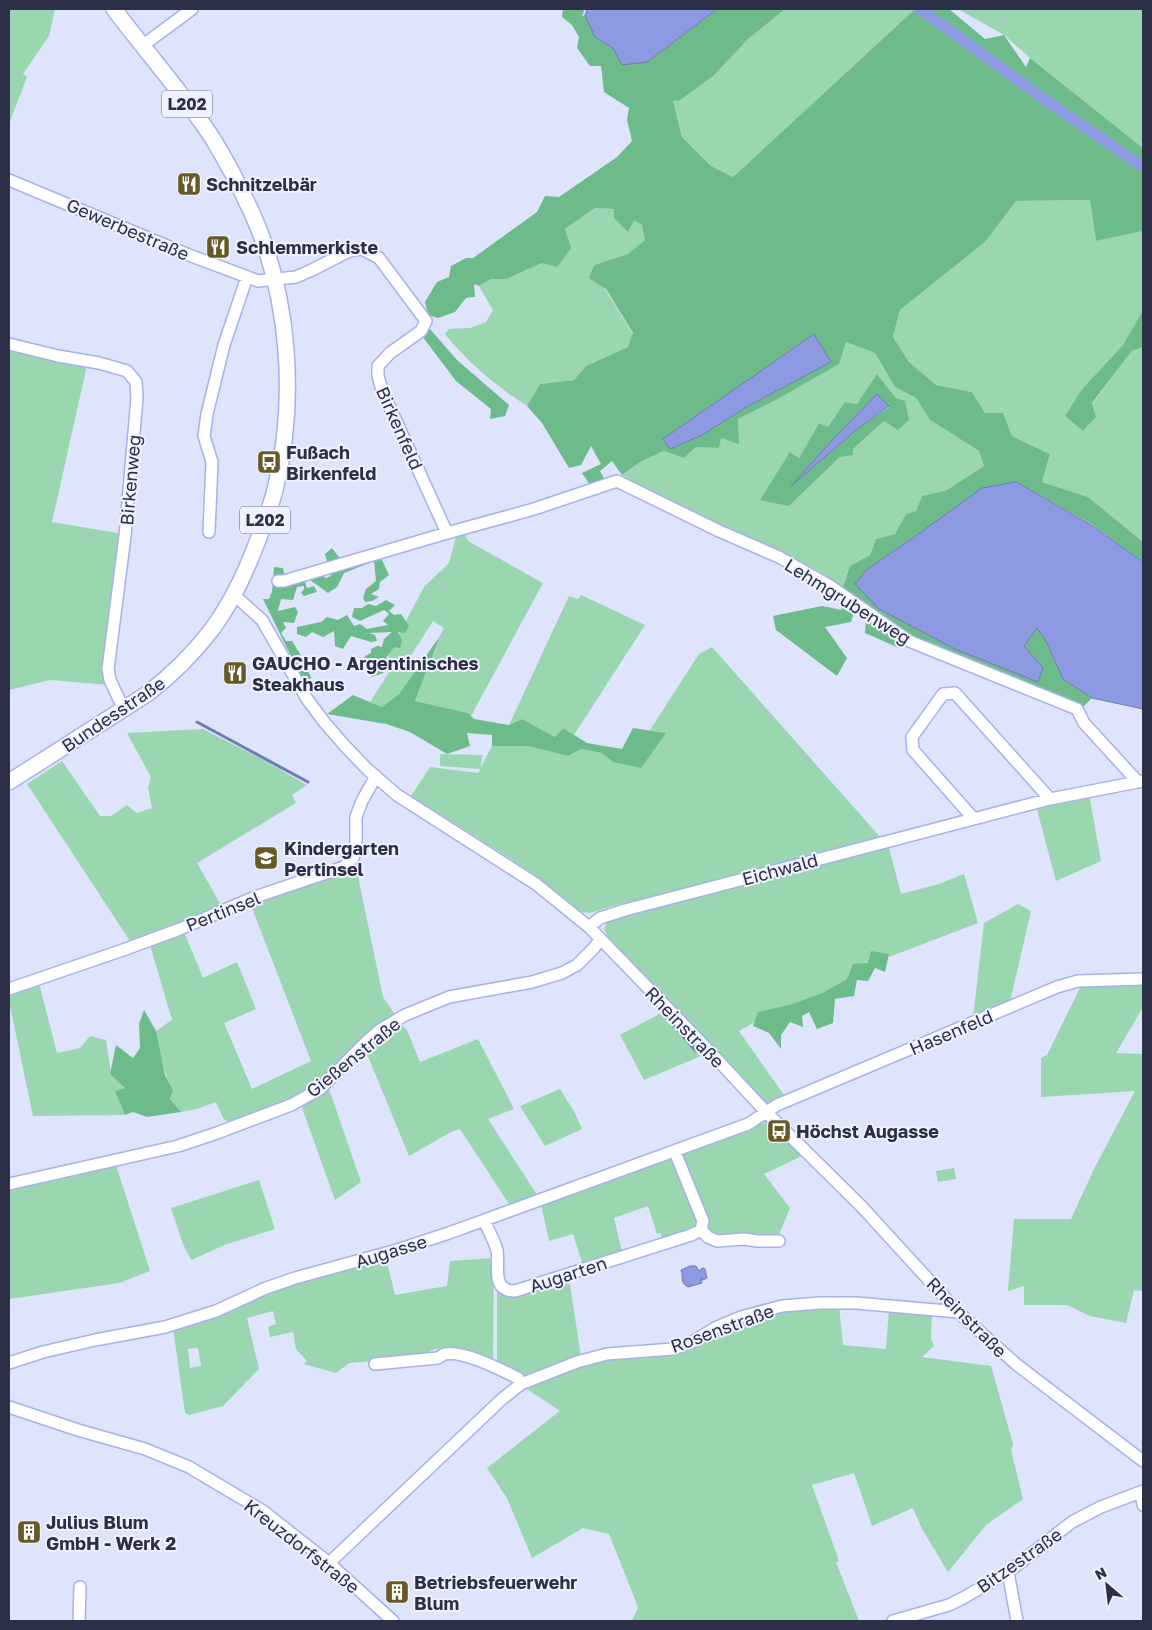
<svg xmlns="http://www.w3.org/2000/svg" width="1152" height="1630" font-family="'Golos Text',sans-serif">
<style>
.green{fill:#9ad6af;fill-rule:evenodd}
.forest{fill:#6dbb8b;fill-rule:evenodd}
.water{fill:#8d9ae1;stroke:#707ab3}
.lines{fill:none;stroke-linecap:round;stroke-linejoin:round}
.stream{stroke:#707ab3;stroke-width:3}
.canal{stroke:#8d9ae1;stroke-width:11}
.minor-casing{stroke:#a6b1eb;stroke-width:14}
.major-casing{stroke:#a6b1eb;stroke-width:18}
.minor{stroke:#fff;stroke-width:11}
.major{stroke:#fff;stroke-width:15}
.labels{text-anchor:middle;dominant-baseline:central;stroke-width:4;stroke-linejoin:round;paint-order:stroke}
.shield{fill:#eff1fe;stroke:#666a7e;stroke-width:1}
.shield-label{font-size:16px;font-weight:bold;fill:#2c3047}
.poi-label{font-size:18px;font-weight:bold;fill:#2c3047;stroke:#eff1fe;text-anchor:start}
.street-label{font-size:18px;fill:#2c3047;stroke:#eff1fe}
</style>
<rect width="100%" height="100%" fill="#dee4fc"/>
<path class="green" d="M9 9H55L49 36 23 74 27 77 9 124Z
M785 9H915L733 177 711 166 682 137 673 101 680 100 747 40Z
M958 9H1143V148L1030 58 1004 35Z
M1090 200 1096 241 1143 231V310L1123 345 1082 389 1065 416 1083 431 1096 417 1092 404 1132 351 1143 347V540L1142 541 1088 497 1042 482 1050 454 1012 436 1003 413H985L972 392 936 385 909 362 893 337 900 310 985 242 1015 201Z
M595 208 614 209 627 232 634 219 642 225 646 240 628 254 594 265 605 289 633 334 628 347 586 366 574 380 540 384 527 406C495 385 469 364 445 334L449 329 470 328 486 322 493 310 479 286 491 279H508L542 263 565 229Z
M846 342 875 353 895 387 916 398 930 420 979 451 984 466 947 490 922 496 916 511 906 514 895 534 876 539 870 555 850 566 841 590 668 503 622 475 640 462 664 451 684 458 696 447 719 448 720 438 738 419 774 401ZM878 375 896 398 884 421 853 449 840 457 789 506 790 452 799 458 819 423 828 428 845 402 857 404Z
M9 346 87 365 52 522 123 534 109 685 50 680 9 690Z
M457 533 465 535 468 541 543 583 471 716 468 713 415 701 440 636 444 628 433 621 410 657 420 664 399 694 382 707 370 702 393 666 388 655 424 587 449 563Z
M581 595 645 625 574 735 563 728 555 737 522 719 509 725 569 596 578 599Z
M712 647 881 838 788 864 612 906 590 913 581 912 537 877 506 856 411 796 430 767 478 773 481 769 440 766V754L482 755 481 767 492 746H528L568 756 581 749 602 753 613 762 665 733 650 730 699 654Z
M203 729 262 759 307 785 292 795 296 803 197 863 222 907 132 944 27 784 62 761 100 816H111L127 805 137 813 152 808 148 788 151 777 127 733Z
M1089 794 1101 861 1056 881 1036 806Z
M888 844 901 894 939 884 964 874 978 923 889 957V954L868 963 847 979 822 993 792 1004 758 1012 755 1022 739 1031 786 1098 768 1104 618 948 608 937 604 929 607 922 612 917Z
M355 862 383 997 396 1016 322 1082 299 1096 229 1123 223 1118 216 1102 197 1109 181 1112 170 1099 173 1090C162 1070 160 1053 156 1031L172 1020 150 945 184 932 203 978 237 962 256 1009 224 1023 252 1089 311 1061 250 903Z
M1018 904 1031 911 1010 1002 973 1017 984 923Z
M1143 982V1007L1116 1053 1143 1054V1291L1134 1290 1126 1323 1090 1316 1067 1305H1024V1286L1008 1291 1014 1219H1071L1094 1169 1135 1091 1041 1097V1058L1047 1055 1082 984Z
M39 983 57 1053 80 1048 90 1036 106 1040 111 1074 126 1088 115 1091 125 1115 33 1116 9 1001V994Z
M663 1012 702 1052 701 1056 644 1080 620 1035Z
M400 1023 407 1030 420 1062 478 1039 514 1109 488 1119 539 1198 511 1207 460 1129 451 1132 409 1156 365 1049 379 1038Z
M328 1086 361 1182 335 1200 301 1105 314 1099Z
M560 1089 575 1113 582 1129 545 1146 520 1106Z
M766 1122 784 1141 786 1139 802 1156 764 1174 790 1208 778 1237 722 1238 714 1235 709 1228 683 1157 685 1152Z
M663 1159H669L674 1162 697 1221 695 1228 662 1240 661 1233 657 1234 648 1206 614 1218 622 1251 583 1265 573 1234 549 1241 541 1204Z
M116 1165 150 1271 119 1283 9 1299V1188Z
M954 1168 956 1179 938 1182 936 1171Z
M259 1180 275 1229 227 1244 191 1260 183 1244 171 1208Z
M386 1258 395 1295 447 1286 450 1261 494 1258 493 1364C480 1357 447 1344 432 1350 429 1351 426 1355 423 1357L349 1363 336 1373 304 1364 307 1361 296 1349 293 1332 270 1337 268 1327 276 1324 273 1311 247 1318 259 1369 223 1406 189 1415 185 1413 173 1328 273 1289ZM198 1348 201 1366 190 1368 188 1349Z
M569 1278 581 1357 527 1377H521L497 1365V1288Z
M839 1306 843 1345 886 1349 889 1309 932 1313 931 1339 934 1346 922 1357 991 1366 1013 1444 1011 1450 1023 1499 986 1525 948 1572 922 1529 913 1508 872 1526 854 1473 812 1485 839 1561 836 1562 859 1621H632L638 1607 609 1534 583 1528 532 1558 507 1498 487 1468 560 1411 524 1387 589 1362 612 1357 638 1356 739 1322 799 1307Z"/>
<path class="forest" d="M563 9H585L582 16 585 15 595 37 613 48 647 62 717 9H785L747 40 713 76 680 100 673 101 682 137 711 166 733 177 915 9H949L985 39 1004 35 1026 67 1030 58 1143 148V231L1096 241 1090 200 1016 201 985 242 900 310 893 337 909 362 936 385 972 392 985 413H1003L1012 436 1050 454 1042 482 1088 497 1142 541 1143 540V562L1090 523 1016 482 913 538 866 570 1038 682 1042 668 1024 646 1037 628 1046 641 1063 679 1092 698 1083 707 1041 692 1007 687 999 674 918 638 899 648 865 633 867 607 856 605 851 622 825 627 847 658 837 676 776 630 773 616 822 606 842 610 839 598 850 566 870 555 876 539 895 534 906 514 916 511 922 496 947 490 984 466 979 451 930 420 916 398 895 387 875 353 846 342 839 364 774 401 738 419 739 444 721 438 719 448 696 447 684 458 664 451 640 462 622 475 612 461 600 471 608 486 592 488 582 473 601 464 591 446 581 465 569 468 542 423 527 406 540 384 574 380 586 366 628 347 633 333 606 289 589 278 594 265 628 254 645 240 642 225 634 220 628 232 614 218V209L595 208 565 229 571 248 557 267 542 263 507 279H491L479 286 474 284 475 297 466 298 455 312 438 318 428 315 425 302 437 282 449 277 451 266 466 258H473L537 212 545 196 559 197 617 157 632 141 627 120 629 108 604 92 601 66H590L577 48 579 37 572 25 562 17ZM814 334 830 362 748 406 702 435 670 448 664 439Z
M1143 310V347L1132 351 1092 403 1096 417 1083 431 1065 416 1082 389 1123 345Z
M430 329 457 360 509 405 505 416 490 419 491 409 456 381 422 336Z
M877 374 896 398 905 401 909 420 898 430 884 421 853 449V455L840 457 789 506 760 500 790 452 799 458 819 423 828 427 845 402 857 404ZM877 394 889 407 856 430 794 483 834 438Z
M332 548 347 568 352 563 381 558 389 575 380 582 379 589 371 594 379 597 372 601 365 602 363 598 366 589 376 581 374 561 344 573 337 587 328 593 310 580 305 582 307 588 314 586 317 592 304 596 301 593 304 589V586L297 587 293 600 281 599 278 611 295 607 298 612 294 623 283 622 286 628 281 633 286 641H292L300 654 311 677 308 686 301 677 263 599H269L272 592 274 567 283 568 286 584 319 573 326 578 331 576 325 554Z
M386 600 395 605 389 611 394 615 401 614 409 626 405 633 398 632 402 640 400 648 394 647 386 658 390 664 383 673 372 677 364 662 365 656 371 653V649L377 646 382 647 384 639 392 632 369 633 375 635 377 641 371 642 351 636 343 649 335 646 334 631 323 637 312 632 306 637 297 634V627L321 622 327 617 338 620 347 615 354 626 360 624 367 629 388 625 383 621 389 614 384 610 360 621 352 617 354 608H362L368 604 376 606Z
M440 636 415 701 468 713 474 719 509 725 522 719 555 737 563 728 587 743 622 749 633 728 666 733 641 768 613 762 602 753 581 749 568 756 528 746H492V735L467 733 470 746 447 754 410 732 386 724 327 714 353 695 382 707 399 694Z
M871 951 889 954 885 972 875 968 868 981 857 980 854 996 835 999 833 1023 817 1029 809 1012 802 1016 803 1027 790 1022 781 1035V1049L769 1033 753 1026 758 1012 792 1004 822 993 847 979 853 964 868 963Z
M144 1010 156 1031 165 1075 173 1090 170 1099 181 1112 147 1117 133 1112 125 1115 115 1091 125 1088 110 1074 116 1045 133 1058 140 1048 139 1024Z"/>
<path class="water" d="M587 9H717L647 62 622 65 613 48 595 37 585 15Z
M814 334 831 362 748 406 702 435 670 449 663 439Z
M877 394 889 406 856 430 791 486 834 438Z
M1016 482 1090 524 1143 562V709L1092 698 1063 679 1046 641 1037 628 1024 646 1043 668 1038 682 955 649 879 609 855 584 866 570 913 538 982 488Z
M690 1266H696L699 1271 702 1268 705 1269 707 1278 703 1280 701 1277 702 1283 688 1287C679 1282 684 1277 681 1270Z"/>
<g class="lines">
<path class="stream" d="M197 722 308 782
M663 1013 696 1051"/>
<path class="canal" d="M920 9 1044 99 1143 167"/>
<defs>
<path id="minor" d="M142 46 192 9
M9 180 189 255 258 281 296 277 312 270 345 253 353 250 362 249 379 258 426 321 421 331 390 353 378 366V376L382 390 447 533
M9 344 58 356 99 363 127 371 136 382 137 398 125 536 108 669 110 680 124 710
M209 532 212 462 204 436 207 414 224 345 247 277
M278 581H284L447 533 534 509 617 481 719 531 779 557 830 586 909 641 1077 709 1084 723 1138 782
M233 594 262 620 307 699 325 723 345 746 367 769 397 795 536 884 589 927 712 1054 767 1113 862 1207 958 1312 1016 1364 1143 1461
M973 818 913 750 912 737 943 694 955 693 1050 799
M589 927 600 918 625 910 1050 799 1143 781
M9 989 123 950 180 929 255 897 344 867 353 858 356 850V817L362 801 376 776
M9 1184 178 1146 217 1133 291 1105 320 1089 365 1043 380 1030 405 1015 449 997 532 982 562 973 577 965 594 948 600 939
M484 1220C488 1230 494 1240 497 1250 500 1265 490 1291 515 1291L691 1235 701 1230 703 1221 675 1152
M701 1230 708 1237 717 1241 744 1239 757 1241H779
M9 1363 43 1352 95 1340 165 1327 216 1311 266 1288 295 1278 397 1250 449 1233 748 1124 777 1105 1057 987 1078 981 1143 979
M375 1364 438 1358C440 1357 443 1354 445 1354 463 1350 501 1370 518 1378L521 1384
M9 1407 78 1430 145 1449 189 1467 263 1511 329 1563 393 1621
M1141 1492 1143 1505
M329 1563 502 1399 521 1384 577 1362 607 1354 673 1349 694 1341 717 1327 741 1317 782 1306 820 1303H856L958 1312
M1008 1572 1017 1621
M79 1621 80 1587
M893 1621 949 1605 963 1598 1008 1572 1072 1522 1101 1507 1143 1491"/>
<path id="major" d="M9 782 147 694C172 675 194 653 213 628 231 603 245 574 256 545 263 527 270 509 275 490 297 400 290 296 251 211 240 187 227 162 213 139 183 93 146 52 114 9"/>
</defs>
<use href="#minor" class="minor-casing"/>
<use href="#major" class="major-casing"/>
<use href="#minor" class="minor"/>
<use href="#major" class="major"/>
</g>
<defs>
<symbol id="restaurant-square" viewBox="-11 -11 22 22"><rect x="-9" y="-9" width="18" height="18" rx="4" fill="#675a27" stroke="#eff1fe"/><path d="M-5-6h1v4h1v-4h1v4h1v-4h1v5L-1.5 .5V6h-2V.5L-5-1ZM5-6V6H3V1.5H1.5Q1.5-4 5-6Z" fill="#fff"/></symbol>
<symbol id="bus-square" viewBox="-11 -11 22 22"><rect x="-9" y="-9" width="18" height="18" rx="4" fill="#675a27" stroke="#eff1fe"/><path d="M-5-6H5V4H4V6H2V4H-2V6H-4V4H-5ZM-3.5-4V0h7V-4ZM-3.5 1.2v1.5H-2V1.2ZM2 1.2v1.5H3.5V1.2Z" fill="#fff"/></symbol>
<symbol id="school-square" viewBox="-11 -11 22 22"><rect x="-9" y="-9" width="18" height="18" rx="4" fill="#675a27" stroke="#eff1fe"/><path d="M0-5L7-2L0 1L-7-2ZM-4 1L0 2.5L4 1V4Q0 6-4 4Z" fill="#fff"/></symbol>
<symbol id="building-square" viewBox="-11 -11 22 22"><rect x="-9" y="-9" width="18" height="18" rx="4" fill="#675a27" stroke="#eff1fe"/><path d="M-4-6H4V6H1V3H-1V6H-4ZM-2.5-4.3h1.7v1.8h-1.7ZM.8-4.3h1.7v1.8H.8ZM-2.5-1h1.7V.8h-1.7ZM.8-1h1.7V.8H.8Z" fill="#fff"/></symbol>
</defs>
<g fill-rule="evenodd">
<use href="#restaurant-square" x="175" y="170" width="28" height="28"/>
<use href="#restaurant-square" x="204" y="233" width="28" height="28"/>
<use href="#bus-square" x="255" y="448" width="28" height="28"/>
<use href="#restaurant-square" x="221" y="659" width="28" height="28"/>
<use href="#school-square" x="252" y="844" width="28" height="28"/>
<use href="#bus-square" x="765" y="1117" width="28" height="28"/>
<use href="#building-square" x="15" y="1518" width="28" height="28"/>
<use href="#building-square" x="383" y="1578" width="28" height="28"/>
</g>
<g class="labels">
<g class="shield">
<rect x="162" y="90.5" width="50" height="27" rx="4"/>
<rect x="240" y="506.5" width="50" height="27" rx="4"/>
</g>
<g class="shield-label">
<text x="187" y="104">L202</text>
<text x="265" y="520">L202</text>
</g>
<g class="poi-label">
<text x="206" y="184">Schnitzelbär</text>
<text x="236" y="247">Schlemmerkiste</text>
<text x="286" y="452">Fußach<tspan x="286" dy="21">Birkenfeld</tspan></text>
<text x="252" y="663">GAUCHO - Argentinisches<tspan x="252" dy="21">Steakhaus</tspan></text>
<text x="284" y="848">Kindergarten<tspan x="284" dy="21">Pertinsel</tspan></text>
<text x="796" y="1131">Höchst Augasse</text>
<text x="46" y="1522">Julius Blum<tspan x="46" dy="21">GmbH - Werk 2</tspan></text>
<text x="414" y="1582">Betriebsfeuerwehr<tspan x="414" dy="21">Blum</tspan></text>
</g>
<g class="street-label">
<text transform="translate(128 229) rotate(23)">Gewerbestraße</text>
<text transform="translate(400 428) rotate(66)">Birkenfeld</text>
<text transform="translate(130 480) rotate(-85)">Birkenweg</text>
<text transform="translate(848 601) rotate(32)">Lehmgrubenweg</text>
<text transform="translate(113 714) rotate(-34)">Bundesstraße</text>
<text transform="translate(780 869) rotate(-15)">Eichwald</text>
<text transform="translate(223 911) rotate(-22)">Pertinsel</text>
<text transform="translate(685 1027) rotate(46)">Rheinstraße</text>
<text transform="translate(951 1032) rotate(-23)">Hasenfeld</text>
<text transform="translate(353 1057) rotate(-39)">Gießenstraße</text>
<text transform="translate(391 1251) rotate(-17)">Augasse</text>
<text transform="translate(568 1274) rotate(-18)">Augarten</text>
<text transform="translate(967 1317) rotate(45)">Rheinstraße</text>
<text transform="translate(722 1328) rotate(-20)">Rosenstraße</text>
<text transform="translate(302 1546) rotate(38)">Kreuzdorfstraße</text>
<text transform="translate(1019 1560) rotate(-35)">Bitzestraße</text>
</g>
</g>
<rect width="1152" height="1630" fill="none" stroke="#2c3047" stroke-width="20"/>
<g transform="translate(1107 1585) rotate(332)" stroke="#eff1fe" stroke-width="4" paint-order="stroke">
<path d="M0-4L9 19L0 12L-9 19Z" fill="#2c3047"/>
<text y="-8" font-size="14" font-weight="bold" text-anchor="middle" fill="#2c3047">N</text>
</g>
</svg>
